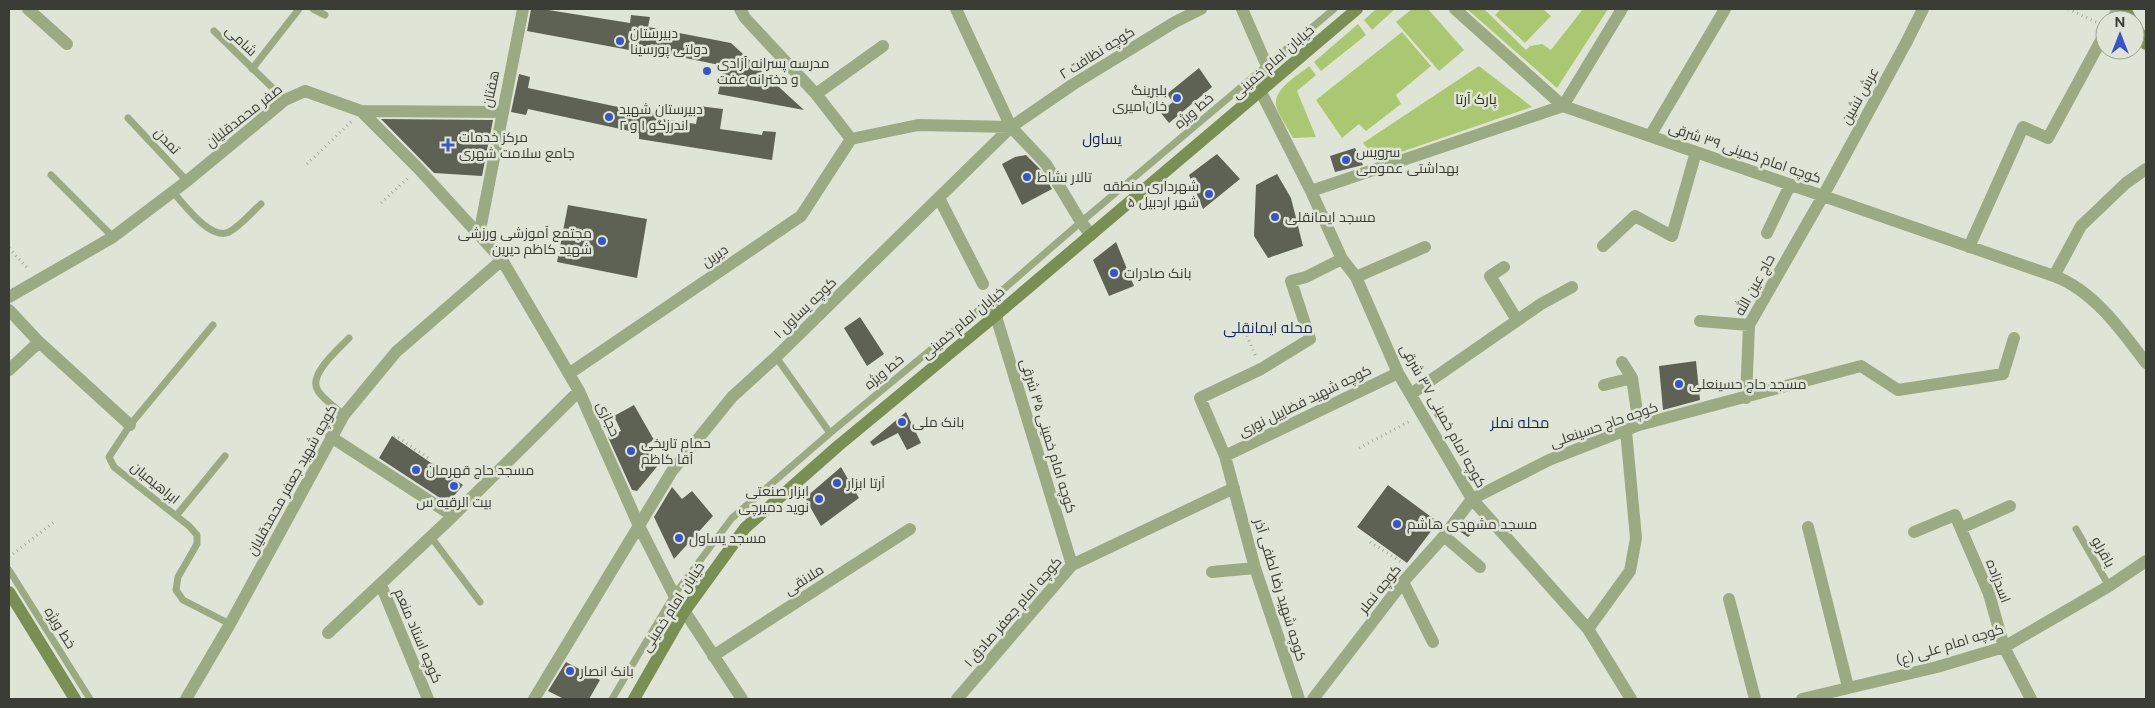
<svg xmlns="http://www.w3.org/2000/svg" width="2155" height="708" font-family="Figtree,Cairo,sans-serif">
<style>
.green{fill:#acc771}
.building{fill:#5d6255}
.lines{fill:none;stroke-linecap:round;stroke-linejoin:round}
.path{stroke:#a4a99d;stroke-width:3;stroke-dasharray:1 4;stroke-linecap:butt}
.service{stroke:#9caa83;stroke-width:7}
.minor{stroke:#9caa83;stroke-width:12}
.secondary{stroke:#7b8e53;stroke-width:12}
.poi-dot{fill:#3854c6;stroke:#dfe5d6;stroke-width:2}
.labels{text-anchor:middle;dominant-baseline:central;stroke-width:5;stroke-linejoin:round;paint-order:stroke}
.poi-label{font-size:14px;fill:#3a3c36;stroke:#dfe5d6;text-anchor:start}
.street-label{font-size:14px;fill:#3a3c36;stroke:#dfe5d6}
.park-label{font-size:14px;fill:#27320a;stroke:#dfe5d6}
.neighbourhood-label{font-size:15px;fill:#16245b;stroke:#dfe5d6}
</style>
<rect width="100%" height="100%" fill="#dfe5d6"/>
<path class="green" d="M1376 9H1395L1372 30 1364 20Z
M1412 9H1428L1464 50 1439 71 1396 22Z
M1467 9H1484L1526 50 1530 46 1542 44 1551 50 1583 9H1608L1557 88Z
M1501 9H1543L1551 16 1525 43 1495 15Z
M1358 24 1366 35 1321 71 1314 62Z
M1402 32 1431 66 1396 95 1401 104 1366 131 1359 124 1342 138 1316 100Z
M1309 66 1316 75 1297 91 1316 137 1293 138C1288 128 1278 115 1276 105 1274 88 1299 75 1309 66Z
M1479 66 1532 107 1378 160 1363 143Z"/>
<path class="building" d="M531 9H542L630 23 631 15 650 17 648 27 731 43 804 110 718 94 724 66 657 52 656 55 527 31Z
M1199 68 1212 87 1169 123 1160 112 1173 102 1167 94Z
M519 74 530 77 528 88 642 112 655 113V118L696 124 699 106 723 109 720 129 762 135 763 131 776 132 772 160 639 139V133L528 109 526 115 511 112Z
M381 119 493 120 482 176 434 173Z
M1355 148 1363 165 1335 172 1330 156Z
M1217 154 1240 179 1203 209 1189 175Z
M1026 155 1040 169 1052 189 1022 205 1002 164 1015 157Z
M1277 174 1291 198 1303 246 1268 258 1254 236 1256 185Z
M568 205 647 219 637 278 557 262Z
M1116 242 1134 286 1109 296 1093 260Z
M860 317 884 354 867 366 844 328Z
M1696 361 1700 400 1663 410 1659 366Z
M634 405 654 440 647 444 660 463 637 491 632 490 608 437 621 431 614 416Z
M906 412 921 443 907 450 898 433 873 446 870 442Z
M392 436 463 485 453 497 440 498 379 458Z
M841 467 859 498 821 526 805 498Z
M1388 485 1438 522 1407 563 1357 527Z
M672 487 682 499 692 491 713 516 674 559 654 517Z
M1467 520H1474L1479 526 1468 537 1458 530Z
M566 662 600 680 589 699H564L548 691Z"/>
<g class="lines">
<path class="path" d="M2068 9 2098 23
M307 164 352 121
M381 203 409 177
M9 248 29 270
M1241 322 1256 357
M394 437 396 436 431 460
M1359 448 1412 420
M1370 542 1403 563
M9 557 54 522"/>
<path class="service" d="M313 9 325 15
M214 31 285 100
M252 69 299 9
M128 118 187 181
M51 175 113 237
M172 191C184 204 210 241 229 232 240 226 251 213 261 204
M213 325 130 425 109 457 114 467 189 526 197 535V544L178 577 176 590 183 600 230 624
M776 357 830 433
M344 415C336 408 324 400 318 391 307 375 339 349 349 338
M176 516 225 456
M2076 529 2109 586
M431 537 480 602
M9 570 90 699
M612 699 674 595 732 518 830 433 991 300 1081 222 1334 9"/>
<path class="minor" d="M28 9 67 44
M740 9 745 18 816 94 851 139
M956 9 1011 127 1046 164 1081 222 1091 235
M1242 9 1267 66 1261 92 1311 191 1342 259 1356 277 1398 373 1472 499 1588 629 1631 699
M1455 9 1563 106 2054 276
M2112 20 2118 9
M816 94 883 46
M361 111 501 112
M1650 136 1725 9
M851 139 918 125 1011 127
M2146 169 2126 183 2081 226 2054 276C2093 290 2122 331 2146 363
M1311 191 1563 106 1622 9
M939 198 983 284
M1767 233 1790 185
M479 235 523 9
M1603 246 1635 216 1672 236 1696 152
M1969 247 2023 127 2048 138 2105 33
M1504 267 1490 276 1517 320
M1356 277 1425 247
M9 297 113 237 187 181 285 100 305 91 361 111 418 168 502 260 579 391 639 526 674 595 742 699
M991 300 1072 565
M9 310 39 342 130 425
M1700 321 1749 325
M1622 362 1632 378 1639 425
M9 370 39 342
M570 373 801 216 851 139
M1604 385 1632 378
M1411 394 1541 304 1572 287
M1746 398 1749 325 1823 196 1906 43 1923 9
M331 437 453 516
M1225 456 1398 373
M1808 527 1848 687
M1961 528 2010 506
M1914 532 1955 515 1989 594 2004 647 2031 699
M1444 536 1480 567
M1212 572 1255 568
M1403 582 1433 642
M381 585 428 699
M1729 599 1755 699
M1588 629 1630 571 1636 538 1626 431
M328 633 453 516 579 391
M713 656 910 529
M186 699 230 624 344 415 396 352 502 260
M534 699 672 471 732 397 776 357 1011 127 1072 85 1175 22 1201 9
M957 699 1072 565 1234 488
M1299 699 1255 568 1225 456 1200 398 1261 369 1310 339 1291 281 1306 277 1342 259
M1313 699 1403 582 1444 536 1472 499 1549 460 1639 425 1861 366 1898 390 2003 374 2014 338
M1802 699 1937 667 2004 647 2109 586 2146 561"/>
<path class="secondary" d="M2125 9 2131 20
M2135 26 2146 44
M9 592 75 699
M634 699 684 612 745 528 838 446 995 316 1357 9"/>
</g>
<g class="poi-dot">
<circle cx="620" cy="41" r="5"/>
<circle cx="707" cy="71" r="5"/>
<circle cx="1177" cy="98" r="5"/>
<circle cx="609" cy="117" r="5"/>
<path d="M445.5 137.5h5v5h5v5h-5v5h-5v-5h-5v-5h5z"/>
<circle cx="1346" cy="160" r="5"/>
<circle cx="1027" cy="177" r="5"/>
<circle cx="1209" cy="194" r="5"/>
<circle cx="1275" cy="217" r="5"/>
<circle cx="602" cy="241" r="5"/>
<circle cx="1114" cy="273" r="5"/>
<circle cx="1679" cy="384" r="5"/>
<circle cx="902" cy="422" r="5"/>
<circle cx="631" cy="451" r="5"/>
<circle cx="416" cy="470" r="5"/>
<circle cx="837" cy="483" r="5"/>
<circle cx="454" cy="486" r="5"/>
<circle cx="819" cy="499" r="5"/>
<circle cx="1397" cy="524" r="5"/>
<circle cx="679" cy="538" r="5"/>
<circle cx="570" cy="671" r="5"/>
</g>
<g class="labels">
<g class="poi-label">
<text x="630" y="33">دبیرستان<tspan x="630" dy="16">دولتی پورسینا</tspan></text>
<text x="717" y="63">مدرسه پسرانه آزادی<tspan x="717" dy="16">و دخترانه عفت</tspan></text>
<text x="1167" y="90" text-anchor="end">بلبرینگ<tspan x="1167" dy="16">خان‌امیری</tspan></text>
<text x="619" y="109">دبیرستان شهید<tspan x="619" dy="16">اندرزگو ۱ و ۲</tspan></text>
<text x="459" y="137">مرکز خدمات<tspan x="459" dy="16">جامع سلامت شهری</tspan></text>
<text x="1356" y="152">سرویس<tspan x="1356" dy="16">بهداشتی عمومی</tspan></text>
<text x="1037" y="177">تالار نشاط</text>
<text x="1199" y="186" text-anchor="end">شهرداری منطقه<tspan x="1199" dy="16">۵ شهر اردبیل</tspan></text>
<text x="1285" y="217">مسجد ایمانقلی</text>
<text x="592" y="233" text-anchor="end">مجتمع آموزشی ورزشی<tspan x="592" dy="16">شهید کاظم دیرین</tspan></text>
<text x="1124" y="273">بانک صادرات</text>
<text x="1689" y="384">مسجد حاج حسینعلی</text>
<text x="912" y="422">بانک ملی</text>
<text x="641" y="443">حمام تاریخی<tspan x="641" dy="16">آقا کاظم</tspan></text>
<text x="426" y="470">مسجد حاج قهرمان</text>
<text x="847" y="483">آرتا ابزار</text>
<text x="809" y="491" text-anchor="end">ابزار صنعتی<tspan x="809" dy="16">نوید دمیرچی</tspan></text>
<text x="454" y="502" text-anchor="middle">بیت الرقیه س</text>
<text x="1407" y="524">مسجد مشهدی هاشم</text>
<text x="689" y="538">مسجد یساول</text>
<text x="580" y="671">بانک انصار</text>
</g>
<g class="street-label">
<text transform="translate(241 41) rotate(44)">شامی</text>
<text transform="translate(1097 53) rotate(-32)">کوچه نظافت ۲</text>
<text transform="translate(1273 62) rotate(-41)">خیابان امام خمینی</text>
<text transform="translate(491 89) rotate(-78)">هفتان</text>
<text transform="translate(1860 96) rotate(-61)">عرش نشین</text>
<text transform="translate(1194 111) rotate(-40)">خط ویژه</text>
<text transform="translate(244 116) rotate(-38)">صفر محمدقلیان</text>
<text transform="translate(167 141) rotate(47)">تمدن</text>
<text transform="translate(1745 153) rotate(19)">کوچه امام خمینی ۳۹ شرقی</text>
<text transform="translate(715 256) rotate(-34)">دیرین</text>
<text transform="translate(1755 285) rotate(-61)">حاج عین الله</text>
<text transform="translate(805 308) rotate(-44)">کوچه یساول ۱</text>
<text transform="translate(963 323) rotate(-40)">خیابان امام خمینی</text>
<text transform="translate(884 372) rotate(-39)">خط ویژه</text>
<text transform="translate(1305 401) rotate(-26)">کوچه شهید فضاییل نوری</text>
<text transform="translate(1443 416) rotate(61)">کوچه امام خمینی ۳۷ شرقی</text>
<text transform="translate(608 419) rotate(66)">حجازی</text>
<text transform="translate(1604 425) rotate(-19)">کوچه حاج حسینعلی</text>
<text transform="translate(1048 436) rotate(73)">کوچه امام خمینی ۳۵ شرقی</text>
<text transform="translate(292 480) rotate(-61)">کوچه شهید جعفر محمدقلیان</text>
<text transform="translate(155 483) rotate(39)">ابراهیمیان</text>
<text transform="translate(2103 552) rotate(61)">باقرلو</text>
<text transform="translate(804 580) rotate(-33)">ملانقی</text>
<text transform="translate(1998 581) rotate(69)">اسدزاده</text>
<text transform="translate(1380 589) rotate(-51)">کوچه نملر</text>
<text transform="translate(1280 590) rotate(73)">کوچه شهید رضا لطفی آذر</text>
<text transform="translate(673 607) rotate(-57)">خیابان امام خمینی</text>
<text transform="translate(1013 612) rotate(-49)">کوچه امام جعفر صادق ۱</text>
<text transform="translate(60 628) rotate(58)">خط ویژه</text>
<text transform="translate(418 636) rotate(67)">کوچه استاد منعم</text>
<text transform="translate(1950 645) rotate(-17)">کوچه امام علی (ع)</text>
</g>
<g class="park-label">
<text x="1476" y="99">پارک آرتا</text>
</g>
<g class="neighbourhood-label">
<text x="1102" y="139">یساول</text>
<text x="1268" y="328">محله ایمانقلی</text>
<text x="1520" y="423">محله نملر</text>
</g>
</g>
<rect width="2155" height="708" fill="none" stroke="#3a3c36" stroke-width="20"/>
<g transform="translate(2120 35)"><circle r="24" fill="#dfe5d6" stroke="#9da196"/>
<path d="M0-4L9 19L0 12L-9 19Z" fill="#3854c6"/>
<text y="-8" font-size="14" font-weight="bold" text-anchor="middle" fill="#3a3c36">N</text>
</g>
</svg>
